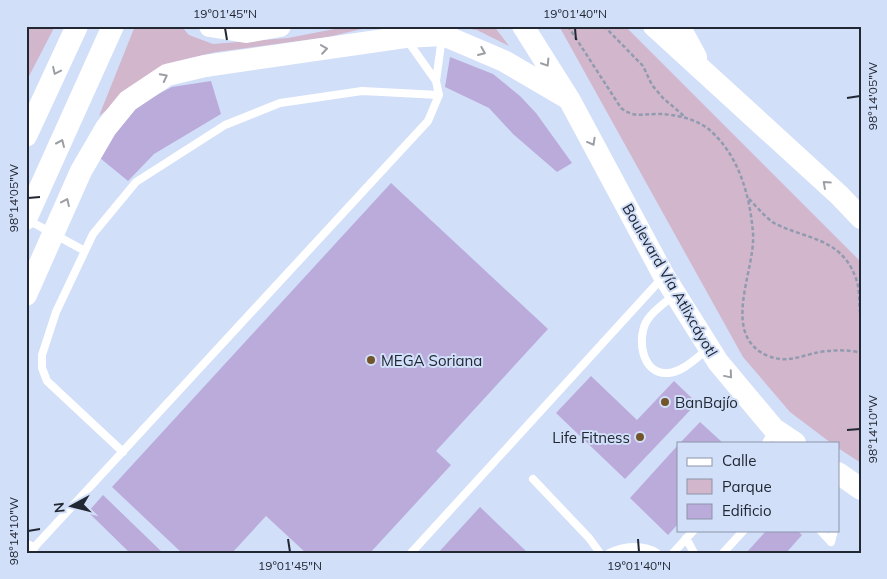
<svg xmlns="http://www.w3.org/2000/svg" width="887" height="579" font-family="Mulish,sans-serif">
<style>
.green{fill:#d2b6cc}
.building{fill:#baabdb}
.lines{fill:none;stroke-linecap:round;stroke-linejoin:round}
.path{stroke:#919bb0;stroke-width:2.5;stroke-dasharray:4 2.5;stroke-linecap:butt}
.lane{stroke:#fff;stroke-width:8}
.secondary{stroke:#fff;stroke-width:22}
.oneway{stroke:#9b9ea3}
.ticks{fill:none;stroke:#212733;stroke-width:2}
.poi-dot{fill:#725529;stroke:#d2dff9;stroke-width:2}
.labels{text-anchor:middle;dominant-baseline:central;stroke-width:4;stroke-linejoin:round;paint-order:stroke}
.street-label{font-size:15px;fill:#212733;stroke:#d2dff9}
.poi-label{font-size:15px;fill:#212733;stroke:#d2dff9;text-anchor:start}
.neatline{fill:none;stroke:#212733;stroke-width:2}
.ticks-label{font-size:12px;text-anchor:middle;fill:#212733}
</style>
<rect width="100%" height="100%" fill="#d2dff9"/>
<path class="green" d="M26 26H55L26 82Z
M135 26H181L189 35 213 44 288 38 350 26H374L328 37 216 52 165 64 99 116Z
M451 26H494L509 46 477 30Z
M559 26H625L861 262V463L838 448V443H831L790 412 743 357Z"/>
<path class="building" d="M450 57 493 74 520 96 536 113 572 163 557 172 513 134 489 108 445 87Z
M211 81 221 114 154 154 128 181 100 158 114 127 140 103 172 87Z
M391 183 548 329 436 451 451 465 370 553H306L266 516 232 553H182L112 487Z
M591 376 637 420 674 381 697 403 625 479 556 413Z
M700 422 723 443H680Z
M678 445V524L668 535 630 498Z
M103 495 163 553H130L88 512Z
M480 507 528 553H438Z
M767 530H797L802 535 786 553H746Z"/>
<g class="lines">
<path class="path" d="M568 26 621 108C634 118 642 114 657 114 676 114 699 119 713 133 740 159 750 197 753 233 756 270 719 335 768 356 786 363 798 357 815 353 828 350 849 349 861 353
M604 26 643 66 652 85 663 98 684 116
M749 199C756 206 765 217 774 223 804 239 840 237 855 276 861 290 858 304 861 318"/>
<path class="lane" d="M436 81 442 37
M28 220 85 251
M674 295C666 302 654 310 648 319 636 336 641 375 668 373 683 372 696 358 708 349
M766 443 773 430
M123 452 47 381 42 368V355L56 312 93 234 136 182 225 125 280 103 362 91 439 95
M533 479 589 538 600 553
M820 530 831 542
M686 538 694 553
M831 542 834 530
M29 553 428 121 439 95 436 81 407 40
M411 553 663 277
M609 553C624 546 643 544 657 553
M673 553 694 530
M723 553 744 530"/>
<path class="secondary" d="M210 26 246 32 280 26
M523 26 569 99 664 276 718 362 774 429 795 443
M654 26 839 195 861 218
M679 26 696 57
M26 136 77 26
M26 219 113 26
M26 295 81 171 106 128 128 101 167 75 205 66 405 37 443 35 504 61 569 99
M838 473 861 489
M26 551 27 553"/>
</g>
<defs><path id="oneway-chevron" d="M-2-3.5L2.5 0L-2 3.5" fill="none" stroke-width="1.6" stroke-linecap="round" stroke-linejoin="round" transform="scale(1.25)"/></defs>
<g class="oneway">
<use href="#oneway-chevron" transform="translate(324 49) rotate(-8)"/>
<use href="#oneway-chevron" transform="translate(482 52) rotate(23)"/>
<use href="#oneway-chevron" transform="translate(546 63) rotate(58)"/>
<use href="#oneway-chevron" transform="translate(56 71) rotate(115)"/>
<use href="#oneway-chevron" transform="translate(164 77) rotate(-27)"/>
<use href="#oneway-chevron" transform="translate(592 142) rotate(61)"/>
<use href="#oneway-chevron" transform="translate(61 143) rotate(-66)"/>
<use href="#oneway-chevron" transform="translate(826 184) rotate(-138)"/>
<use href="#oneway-chevron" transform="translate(66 202) rotate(-65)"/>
<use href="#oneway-chevron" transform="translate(729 375) rotate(50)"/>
</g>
<path class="ticks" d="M225 28 227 40M575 28 576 40M847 98 860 96M28 198 40 197M847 430 860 429M28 531 40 529M288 539 290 552M638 539 639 552"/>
<g class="poi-dot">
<circle cx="371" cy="360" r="5"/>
<circle cx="665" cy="402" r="5"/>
<circle cx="640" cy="437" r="5"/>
</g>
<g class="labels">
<g class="street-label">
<text transform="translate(670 280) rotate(60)">Boulevard Vía Atlixcáyotl</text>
</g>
<g class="poi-label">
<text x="381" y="360">MEGA Soriana</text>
<text x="675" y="402">BanBajío</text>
<text x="630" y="437" text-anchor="end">Life Fitness</text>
</g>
</g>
<rect width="887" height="579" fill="none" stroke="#d2dff9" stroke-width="55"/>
<rect x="677" y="442" width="162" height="90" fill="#d2dff9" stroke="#8b95aa"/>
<rect x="687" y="458" width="25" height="8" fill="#ffffff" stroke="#8b95aa"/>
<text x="722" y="466" font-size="15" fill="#212733">Calle</text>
<rect x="687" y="479" width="25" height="15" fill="#d2b6cc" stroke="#8b95aa"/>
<text x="722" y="492" font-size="15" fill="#212733">Parque</text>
<rect x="687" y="504" width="25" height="15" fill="#baabdb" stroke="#8b95aa"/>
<text x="722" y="516" font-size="15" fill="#212733">Edificio</text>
<g transform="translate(72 506) rotate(263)" stroke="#d2dff9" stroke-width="4" paint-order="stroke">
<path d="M0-4L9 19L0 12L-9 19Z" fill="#212733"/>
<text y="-8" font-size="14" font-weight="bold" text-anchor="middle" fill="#212733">N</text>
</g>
<rect x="28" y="28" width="832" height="524" class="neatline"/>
<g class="ticks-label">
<text x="225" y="18">19°01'45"N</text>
<text x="575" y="18">19°01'40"N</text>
<text transform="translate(873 96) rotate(-90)" y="4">98°14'05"W</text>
<text transform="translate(14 198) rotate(-90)" y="4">98°14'05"W</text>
<text transform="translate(873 429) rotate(-90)" y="4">98°14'10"W</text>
<text transform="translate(14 531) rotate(-90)" y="4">98°14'10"W</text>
<text x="290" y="570">19°01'45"N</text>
<text x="639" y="570">19°01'40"N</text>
</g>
</svg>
